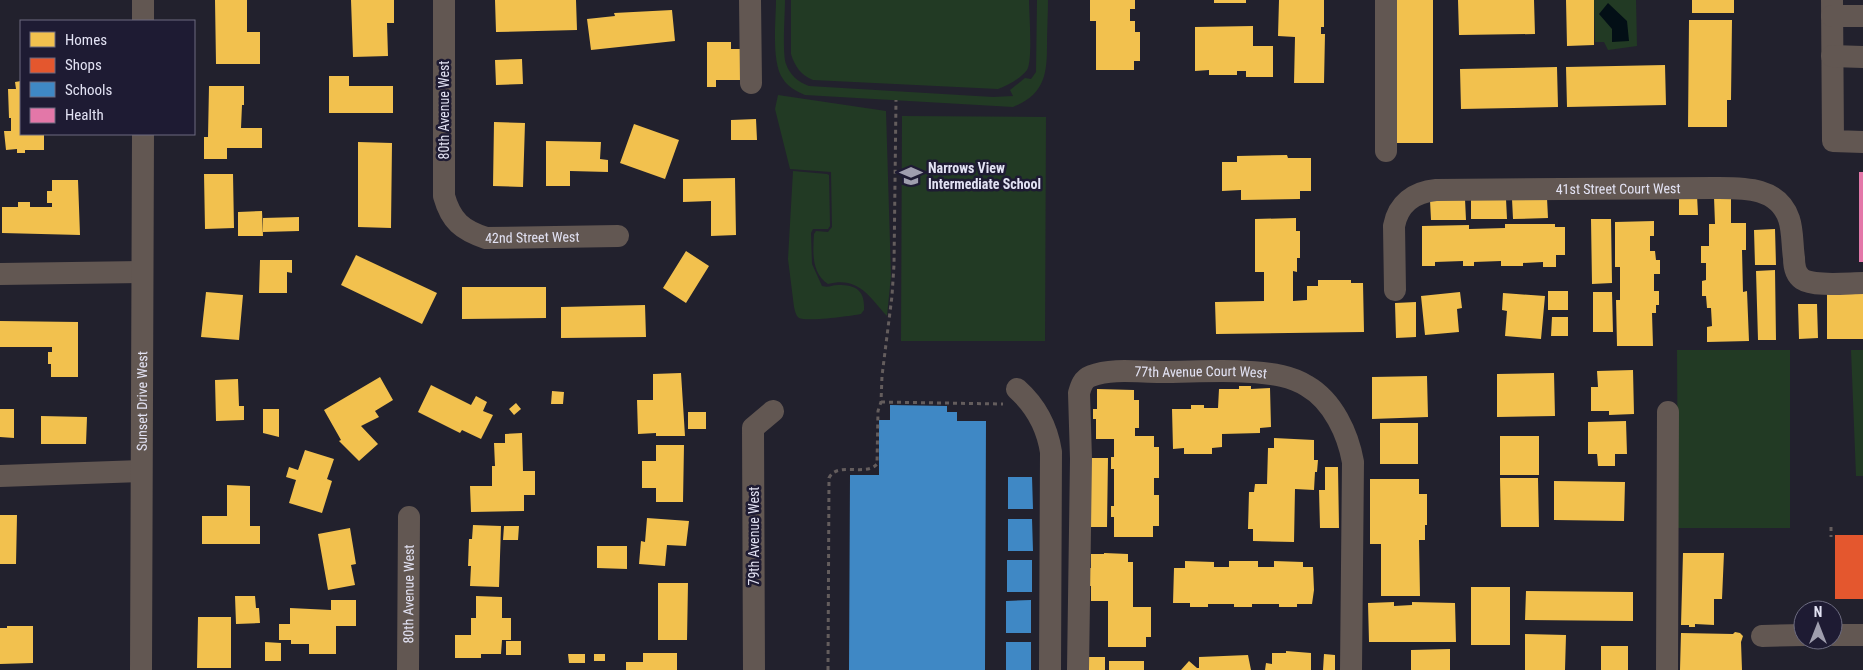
<svg xmlns="http://www.w3.org/2000/svg" width="1863" height="670" font-family="'Roboto Condensed',sans-serif">
<style>
.green{fill:#223a24}
.water{fill:#030f16}
.homes{fill:#f2c14e}
.shops{fill:#e4572e}
.schools{fill:#3f88c5}
.health{fill:#e377a8}
.lines{fill:none;stroke-linecap:round;stroke-linejoin:round}
.path{stroke:#645d5d;stroke-width:3;stroke-dasharray:4 4;stroke-linecap:butt}
.minor{stroke:#625752;stroke-width:22}
.labels{text-anchor:middle;dominant-baseline:central;stroke-width:5;stroke-linejoin:round;paint-order:stroke}
.street-label{font-size:14px;fill:#e2e2f3;stroke:#1e1b33}
.poi-label{font-size:14px;font-weight:bold;fill:#e2e2f3;stroke:#1e1b33;text-anchor:start}
</style>
<rect width="100%" height="100%" fill="#22212d"/>
<path class="green" d="M776 0H785C785 14 782 53 786 64 790 75 798 82 809 86L993 97 1013 96 1010 90 1025 78 1031 79 1036 72 1037 0H1048C1048 15 1047 29 1047 44 1047 74 1045 94 1013 107L805 95C796 91 788 87 783 79 771 62 776 21 776 0Z
M791 0H1029C1029 14 1033 60 1027 70 1020 79 1008 85 998 89L813 80C801 75 795 67 791 54Z
M1594 0H1636L1637 46 1608 50 1604 42H1595Z
M778 95 886 111 891 276 887 316C869 296 858 276 828 284 811 273 813 251 814 234L816 231 828 232 832 227 831 172 790 169 775 109Z
M902 116 1046 117 1045 341H901Z
M793 171 827 174 829 175 830 226 828 229H813L811 233 812 264 822 286C829 288 832 285 838 285 857 285 865 291 864 310L861 314C851 316 806 322 799 318 796 316 795 311 794 307L788 259Z
M1677 350H1790V528H1678Z
M1851 350H1863V476H1856Z"/>
<path class="water" d="M1608 3 1627 21 1629 41 1612 42V29L1599 14Z"/>
<path class="homes" d="M215 0H247V32H260V64H216Z
M351 0H394V23H387L388 56 353 57Z
M495 0H576L577 30 496 32Z
M1090 0H1135V9H1130V21H1135V32H1140V61H1134V70H1096V21H1090Z
M1214 0H1246V3H1214Z
M1279 0H1324V27H1321V34H1325L1324 83H1294L1295 37 1278 36Z
M1396 0H1433V143H1396Z
M1458 0H1534L1535 34 1459 35Z
M1566 0H1594V45L1567 46Z
M1692 0H1734V13H1692Z
M672 10 675 41 591 50 587 19 615 16 614 13Z
M1689 20H1732L1731 100H1727V127H1688Z
M1253 26V46H1273V77H1246V71H1237V75H1209V70L1195 71V27Z
M707 42H731V49H740V80H716V87H707Z
M522 59 523 84 496 85 495 60Z
M1665 65 1666 105 1567 107 1566 67Z
M1557 67 1558 107 1461 109 1460 69Z
M329 76H349V86H393V113H329Z
M21 81V134H44V150H25V153H17V149L6 150 4 131H11V118H9L8 89H16L15 82Z
M209 86H244V105H242L241 128H262V148H227V159H204V137H208Z
M756 119 757 140H731V120Z
M494 122 525 123 523 187 493 186Z
M634 124 679 140 665 179 620 163Z
M546 141 601 142 600 159 608 160V172L570 171V186H546Z
M358 142 392 143 391 228 358 227Z
M1287 155 1288 158H1311V191H1300V199L1241 200V190L1222 191V162H1237V156Z
M204 174H233L234 228 205 229Z
M735 178 736 235 711 236V201L683 202V179Z
M52 180H78L80 235 2 233V207H18V202H30V207H52V203H47V191H52Z
M1679 195H1697L1698 215H1679Z
M1714 197H1731V223H1746V250H1742L1743 292 1747 291 1749 341 1707 342V327L1712 326 1711 308H1707L1706 296H1702V281L1706 280V263H1701V246H1709V224H1715Z
M1547 198 1548 218 1513 219 1512 199Z
M1465 199 1466 220H1431L1430 200Z
M1471 199H1506L1507 219H1471Z
M262 211 263 236H238V212Z
M299 217V231L263 232V218Z
M1296 218V231H1300V258H1297V272L1293 271V301L1307 300V286H1318V280H1351V283H1363L1364 332 1216 334 1215 302 1264 301V272H1255V219Z
M1591 219H1611L1612 283 1592 284Z
M1654 221V236H1650V251H1655L1656 260H1660V274H1654V291H1659V305H1656V313H1652L1653 346H1617L1616 300H1620V267H1615V222Z
M1505 224H1555V227H1565V255H1556V267H1543V262L1523 263V266H1501V261L1474 262V266H1463V261L1435 262V266H1422V226L1469 225V229L1505 228Z
M1775 229 1776 265H1755L1754 230Z
M686 251 709 266 686 303 663 288Z
M356 255 437 293 422 324 341 285Z
M260 260H292V273L287 272V293H259Z
M1775 270 1776 340H1758L1756 271Z
M462 287H546V318L462 319Z
M1827 290H1863V339H1827Z
M1548 291H1568V310H1548Z
M206 292 243 295 239 340 201 337Z
M1460 292 1462 308 1457 309 1459 332 1425 335 1421 296Z
M1593 292H1612L1613 332H1593Z
M1503 293 1545 296 1541 339 1505 336 1507 311 1502 310Z
M1416 302V337L1396 338 1395 303Z
M1798 304H1817L1818 338 1799 339Z
M645 305 646 337 561 338V307Z
M1552 317H1568V336H1551Z
M0 321 78 322V377H51V364H48V352H52V347H0Z
M1633 370 1634 414 1609 415V411H1591V387H1598L1597 371Z
M681 373 685 436H656V433L638 434 637 400H653V374Z
M1554 373 1555 416 1497 417V374Z
M1427 376 1428 417 1372 419V377Z
M380 377 393 400 375 411 379 417 361 426 378 444 359 461 339 441 341 440 324 410Z
M238 379 239 406H244V420L216 421 215 380Z
M431 385 471 405 476 396 487 402 483 411 493 415 481 439 462 430 460 433 418 412Z
M1239 386H1251V389L1270 388 1271 427 1260 428V433L1222 434V447L1212 448V454H1184V448L1173 449 1172 409H1191V405H1204V408H1218L1219 389H1239Z
M1097 389 1134 390V400H1139V428H1135V436H1154V447H1159V478H1154V495H1159V526H1153V537H1114V517H1111V506H1114V469H1111V457H1114V439H1096V419H1093V409H1097Z
M552 391 564 392 563 404H551Z
M516 403 521 409 514 415 509 409Z
M0 409H14V438L0 437Z
M263 409H279V437L263 433Z
M688 412H706V429H688Z
M41 416 87 417 86 444H41Z
M1626 421 1627 454H1615V466H1598L1597 454H1588V422Z
M1380 423H1418V464H1380Z
M522 433 523 471H535V495H524V511L471 512 470 486H492V466H495L494 443H505V434Z
M1500 436H1539V475H1500Z
M1274 438 1314 440V460H1318L1317 472H1315L1314 490 1295 489 1294 542 1253 541V529H1248L1249 492H1254L1255 484H1267L1268 448H1274Z
M656 445H684L683 502H656V488H642V461H656Z
M305 450 334 459 327 479 332 481 322 513 289 503 296 480 286 477 289 467 298 470Z
M1089 458H1108L1107 527H1088Z
M1325 467H1338L1339 528H1320L1319 490H1325Z
M1500 478H1538L1539 527H1501Z
M1370 479H1419V494H1427V525H1425V540H1419L1420 596H1381V544H1370Z
M1554 481 1625 482 1624 521 1554 520Z
M227 485 250 486V526H260V544H202V516H227Z
M0 515H17L16 564H0Z
M647 518 689 521 686 546 667 545 665 566 639 564 641 541 645 542Z
M473 525 501 526 499 587 470 586 471 566H468L469 539H472Z
M504 526H519L518 540H503Z
M350 528 356 564 351 565 355 585 328 590 318 534Z
M597 546H627V569L597 568Z
M1104 553 1128 554V562H1133V607H1151V637H1146V647H1108V601H1091V586H1088V568H1091V554H1104Z
M1683 553H1724L1722 599H1714V625L1695 624V627H1689V625H1681Z
M1185 561 1214 562V567H1229V561H1258V567H1274V561L1303 562V567H1313L1314 590 1312 604H1297V607H1279V604H1252V607H1234V604H1208V607H1190V603H1173L1174 568H1185Z
M658 583H688L687 640H658Z
M1471 587H1510V645H1471Z
M1526 591 1633 592V621L1525 620Z
M235 596H255L256 608H259L260 623 236 624Z
M476 596 502 597V618H511V640H502L501 654H481V658H455V635H471V618H476Z
M331 600H356V626H336V654H309V644H291V640H279V624H290V608L331 610Z
M1394 602V606L1412 605V602L1455 603 1456 642H1369L1368 603Z
M198 617H231V668H197Z
M7 626H33V663L0 664V628H7Z
M1735 632 1740 633 1743 636 1741 642 1742 670H1680L1681 633 1733 634Z
M1525 634 1566 635 1565 670H1525Z
M506 641H521V655H506Z
M265 642 281 643V661H265Z
M1601 646H1628V670H1601Z
M1450 649V670H1411V650Z
M1286 651 1311 653V670H1265L1266 663 1272 664V653H1286Z
M643 653H677V670H626V662H643Z
M568 654H585V663H569Z
M594 654H605V661H594Z
M1324 654 1335 655V670H1323Z
M1248 655 1251 670H1181L1189 661 1197 668H1199V657Z
M1086 657H1105V670H1086Z
M1109 661H1144V670H1109Z"/>
<path class="shops" d="M1835 535H1863V599H1835Z"/>
<path class="schools" d="M890 405 947 406V412H957V421H986L985 670H849L850 475H879V420H890Z
M1008 477H1032L1033 509H1008Z
M1008 519H1032L1033 551H1008Z
M1007 560H1032V592H1007Z
M1031 600V633H1006V601Z
M1006 642H1031V670H1006Z"/>
<path class="health" d="M1859 172H1863V262H1859Z"/>
<g class="lines">
<path class="path" d="M881 402 1003 404
M1831 527V537
M828 670 829 478C837 461 866 477 877 464L878 411 881 402 882 376 892 296 894 265 896 100"/>
<g class="minor">
<path id="s1" d="M444 0V196C451 221 462 230 486 238L618 236"/>
<path d="M750 0 751 83"/>
<path d="M1832 0 1833 141 1863 142"/>
<path d="M1832 16H1863"/>
<path d="M143 21V0"/>
<path d="M1832 56 1863 57"/>
<path d="M1386 151V0"/>
<path d="M0 274 142 272"/>
<path id="s2" d="M1395 290 1394 226C1398 204 1414 192 1436 190L1713 188C1742 188 1778 186 1789 219 1793 231 1792 245 1794 258 1794 265 1795 274 1802 279 1814 287 1848 283 1863 283"/>
<path d="M1017 389C1036 406 1047 426 1051 452L1050 670"/>
<path d="M0 476 141 471"/>
<path d="M1833 635H1863"/>
<path d="M1762 636 1803 635"/>
<path id="s3" d="M141 670 143 134"/>
<path id="s4" d="M408 670 409 517"/>
<path d="M754 670 753 428 773 411"/>
<path id="s5" d="M1078 670 1081 459 1079 393C1081 386 1083 379 1091 376 1112 368 1138 372 1160 372 1200 372 1243 368 1282 376 1291 378 1299 381 1307 386 1333 401 1348 434 1353 462L1351 670"/>
<path d="M1667 670 1668 412"/>
</g>
</g>
<defs>
<symbol id="school-bare" viewBox="-9 -9 18 18"><path d="M0-5L7-2L0 1L-7-2ZM-4 1L0 2.5L4 1V4Q0 6-4 4Z" fill="#9f9eae" stroke="#1e1b33" stroke-width="2.5" paint-order="stroke"/></symbol>
</defs>
<g fill-rule="evenodd">
<use href="#school-bare" x="895" y="160" width="32" height="32"/>
</g>
<g class="labels">
<g class="street-label">
<text transform="translate(444 110) rotate(-90)">80th Avenue West</text>
<text stroke="none"><textPath href="#s2" startOffset="306">41st Street Court West</textPath></text>
<text stroke="none"><textPath href="#s1" startOffset="305">42nd Street West</textPath></text>
<text stroke="none"><textPath href="#s5" startOffset="409">77th Avenue Court West</textPath></text>
<text stroke="none"><textPath href="#s3" startOffset="269">Sunset Drive West</textPath></text>
<text transform="translate(754 536) rotate(-90)">79th Avenue West</text>
<text stroke="none"><textPath href="#s4" startOffset="76">80th Avenue West</textPath></text>
</g>
<g class="poi-label">
<text x="928" y="168">Narrows View<tspan x="928" dy="16">Intermediate School</tspan></text>
</g>
</g>
<rect x="20" y="20" width="175" height="115" fill="#1e1b33" stroke="#6c6b80"/>
<rect x="30" y="32" width="25" height="15" fill="#f2c14e" stroke="#6c6b80"/>
<text x="65" y="45" font-size="15" fill="#e2e2f3">Homes</text>
<rect x="30" y="58" width="25" height="15" fill="#e4572e" stroke="#6c6b80"/>
<text x="65" y="70" font-size="15" fill="#e2e2f3">Shops</text>
<rect x="30" y="82" width="25" height="15" fill="#3f88c5" stroke="#6c6b80"/>
<text x="65" y="95" font-size="15" fill="#e2e2f3">Schools</text>
<rect x="30" y="108" width="25" height="15" fill="#e377a8" stroke="#6c6b80"/>
<text x="65" y="120" font-size="15" fill="#e2e2f3">Health</text>
<g transform="translate(1818 625)"><circle r="24" fill="#1e1b33" stroke="#6c6b80"/>
<path d="M0-4L9 19L0 12L-9 19Z" fill="#9f9eae"/>
<text y="-8" font-size="14" font-weight="bold" text-anchor="middle" fill="#e2e2f3">N</text>
</g>
</svg>
